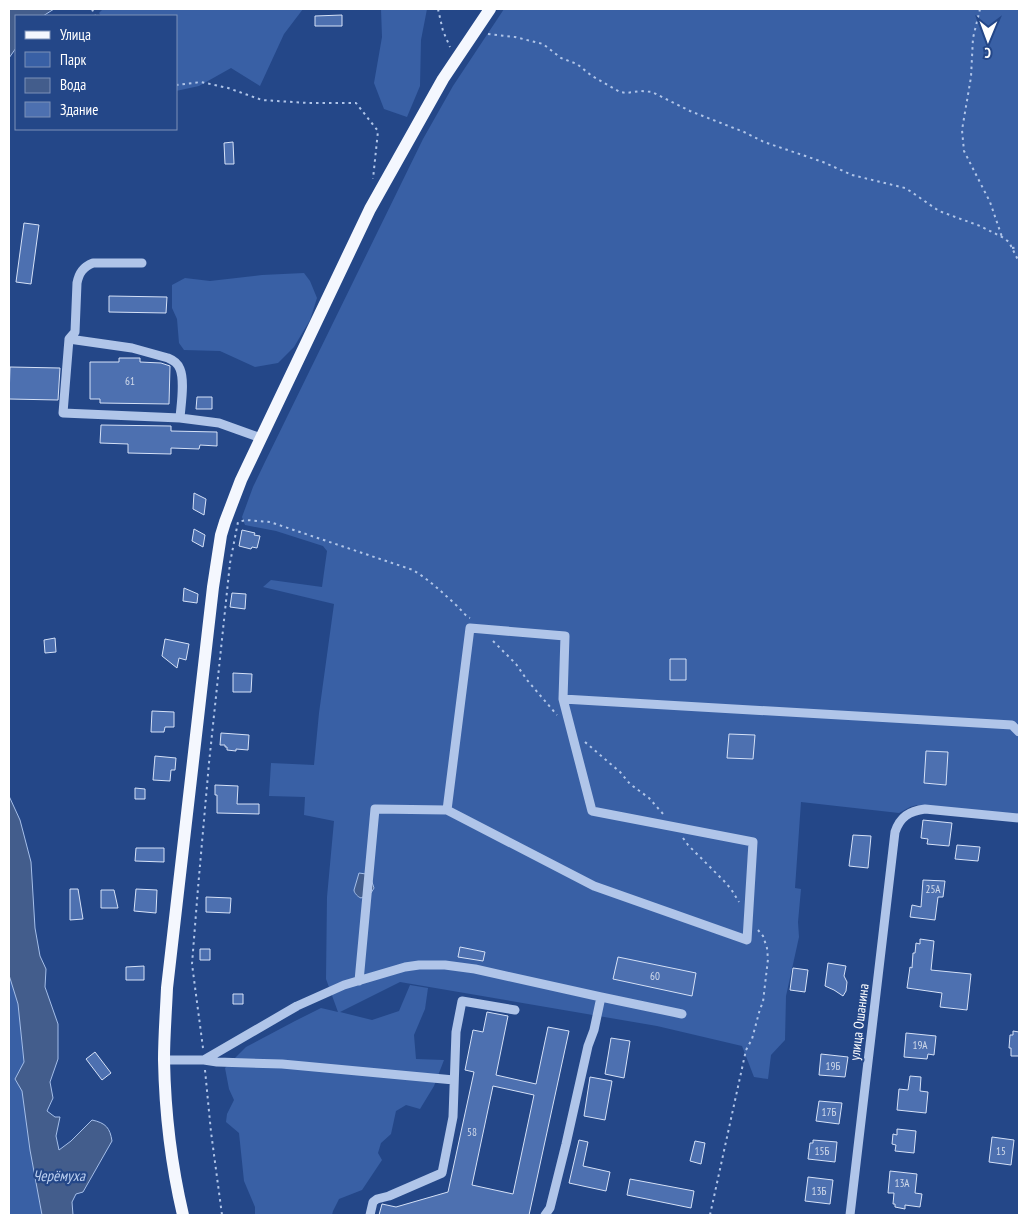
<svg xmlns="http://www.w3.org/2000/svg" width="1028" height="1224" font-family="'PT Sans Narrow',sans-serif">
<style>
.green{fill:#3960a5}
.water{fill:#435d8c;stroke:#a5bfea}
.building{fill:#4d70b0;stroke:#d5e1f7;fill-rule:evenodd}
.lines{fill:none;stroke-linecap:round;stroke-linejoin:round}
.path{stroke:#b0c5e9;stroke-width:2;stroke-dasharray:2.5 4;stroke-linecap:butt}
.minor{stroke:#b0c5e9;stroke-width:9}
.major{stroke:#f4f7fe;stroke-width:12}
.labels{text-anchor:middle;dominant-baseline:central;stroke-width:4.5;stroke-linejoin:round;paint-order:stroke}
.number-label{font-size:11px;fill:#d2dbeb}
.street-label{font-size:14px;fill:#fff;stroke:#244788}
.water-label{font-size:15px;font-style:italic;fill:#bcd0f1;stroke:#244788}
</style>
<rect width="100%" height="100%" fill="#244788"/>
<path class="green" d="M103 9H303L284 34 260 86 231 68 199 86 176 91V16H101L99 13Z
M381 9H427L421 40 420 86 407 117 384 109 374 83 382 37Z
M504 9H1019V814L917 805 910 807 899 813 801 802 795 888 801 889 798 922 799 937 786 996 785 1040 771 1055 768 1079 754 1077 742 1046 657 1026 400 982 340 1012 372 1020 399 1011 410 985 428 988 425 1009 414 1035 416 1059 444 1060 434 1086 420 1109 406 1105 396 1111 391 1134 381 1143 378 1153 382 1160 362 1190 339 1199 333 1211 332 1215H255V1207L244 1181 239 1133 226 1122 227 1114 234 1100 229 1089 225 1068 246 1047 295 1021 321 1008 338 1012 326 979 327 897 334 821 304 815 305 797 269 796 271 763 314 765 319 713 334 604 263 587 271 580 322 587 327 551 323 546 276 531 245 525 242 517 253 487 264 464 423 139 453 86Z
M304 273 310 281 317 298 310 320 294 347 278 363 255 367 220 351 184 350 179 343 177 319 172 308V285L185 278 210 281 262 275Z
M9 975 18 1004 24 1063 15 1079 22 1090 30 1150 42 1215H9Z"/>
<path class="water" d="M9 9H54L43 16H16V48L9 58Z
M9 796 20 820 31 862 35 928 40 956 46 969 45 987 58 1024V1059L50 1082 53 1098 47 1111 55 1117H60L56 1136 59 1150 71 1141 92 1120C106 1123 110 1128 112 1141L83 1192 76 1194 72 1202 73 1215H42L30 1150 22 1091 15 1079 24 1062 18 1004 9 975Z
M359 873 366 874 371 879 374 888 371 893 361 898C358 897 354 893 354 890Z"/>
<path class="building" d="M342 15V26H315V16Z
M233 142 234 164H225L224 143Z
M24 223 39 225 31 284 16 282Z
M109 296 167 297 166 313 109 312Z
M119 358H140V362L161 363 170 366 169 404 100 403V399H90V362H119Z
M10 367 60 368 58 400 9 399Z
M197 397H212V409H196Z
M101 425 171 426V431L217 432V446L200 445 199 449 171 448V454L128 453V444L100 443Z
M194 493 206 499 204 515 193 509Z
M194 529 205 535 203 547 192 541Z
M242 530 255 533 254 535 260 536 257 548 252 547 251 549 239 546Z
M184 588 198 594 197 603 183 601Z
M232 593 246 594 245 609 230 607Z
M55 638 56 652 45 653 44 640Z
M165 639 189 644 186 660 179 658 177 668 162 656Z
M670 659H686V680H670Z
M233 673 252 674 251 692H233Z
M152 711 174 712V727H165L164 732H151Z
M221 733 249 735 248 750 236 749V751L227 750V747H225V745H220Z
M729 734 755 735 753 759 727 758Z
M926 751 948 752 946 785 924 783Z
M155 756 176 758 175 770H171L170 781 153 780Z
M215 785 238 786 237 804H259V814L217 813V795H215Z
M135 788 145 789V799H135Z
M923 820 952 823 949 846 927 844 928 839 921 838Z
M853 835 871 836 868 868 849 866Z
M957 845 980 847 978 861 955 859Z
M136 848H164V862L135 861Z
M923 880 945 881 943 897H938L935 920 910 917 912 905 921 907Z
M70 889H78L83 919 70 920Z
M136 889 157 890 156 913 134 911Z
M101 890H114L118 908H101Z
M206 897 231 898 230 913 206 912Z
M920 939 934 941 931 970 971 974 967 1010 940 1007 942 993 907 988 910 967 912 968 913 953H915L916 943 920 944Z
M460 947 485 952 483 961 458 957Z
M200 949H210V960H200Z
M618 957 696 973 692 996 613 979Z
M828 963 846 966 844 976 847 982 846 991 843 996 834 990 825 986Z
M144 966V980H126V967Z
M793 968 808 970 805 992 790 990Z
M233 994H243V1004H233Z
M487 1012 508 1016 496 1075 536 1084 548 1027 569 1031 529 1215H379L382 1204 396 1207 448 1192 474 1072 465 1070 473 1030 483 1032ZM493 1086 534 1095 513 1194 472 1185Z
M1013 1031 1019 1032V1056H1011V1048H1009L1010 1035H1013Z
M906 1033 936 1036 934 1055 928 1054 927 1059 904 1057Z
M611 1038 630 1041 624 1078 605 1074Z
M95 1052 111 1073 102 1080 86 1059Z
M821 1054 848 1057 845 1077 819 1075Z
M910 1076 921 1077 920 1091 928 1092 926 1113 897 1110 899 1089 908 1090Z
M590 1077 612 1081 605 1120 584 1116Z
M819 1101 842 1103 839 1124 816 1121Z
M897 1129 916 1131 914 1153 895 1151 896 1145 892 1144 893 1134 897 1135Z
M992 1137 1014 1140 1011 1165 989 1162Z
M579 1140 588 1142 583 1166 610 1172 606 1191 569 1183Z
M813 1140 837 1142 835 1162 808 1159 810 1143H813Z
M695 1141 705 1143 701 1164 690 1161Z
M890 1171 917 1174 915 1193 922 1194 920 1207 905 1205V1209L895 1207V1204H893L894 1193H888Z
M808 1177 833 1180 830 1204 805 1201Z
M630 1179 694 1191 691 1208 627 1195Z"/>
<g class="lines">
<path class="path" d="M92 9 95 16
M438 9 443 31 450 47
M980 9 973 38 971 77 962 130 964 151 990 202 1002 237
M488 34 515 37 543 44 561 58 577 64 592 76 620 92 626 93 641 91 652 92 690 111 744 132 764 142 823 162 852 175 905 188 910 191 939 211 980 226 1002 237 1009 242 1019 262
M176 85 201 82 228 88 262 100 308 103H356L378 131 373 179
M1012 248 1019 247
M493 641 516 664 527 680 557 715
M585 742 620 772 630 784 649 798 664 815
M683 838 688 845 724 881 731 889 739 902
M203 1048 192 964 198 888 209 763 230 563 238 522 246 520 270 522 413 570C428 579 442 592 456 605 461 609 464 615 470 618
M205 1070 211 1132 222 1215
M710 1215 746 1050 752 1039 760 1009 763 1002 768 959 767 948 763 936 758 930"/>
<path class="minor" d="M142 263H93C83 267 79 273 77 283L75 332 69 339 63 413 180 418 219 423 261 438
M69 339 132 348 168 358C173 360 178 363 180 369 185 381 181 404 180 418
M470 628 565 636 563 699 592 811 753 842 747 940 594 886 447 810Z
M563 699 1012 725 1019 732
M359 981 375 809 447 810
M164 1060H204L297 1006 344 985 405 967 419 965H445L475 969 601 997 682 1014
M204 1060 217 1062 282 1064 454 1080
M370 1215 373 1202 377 1199 389 1196 442 1173 453 1117 456 1032 462 1001 515 1010
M545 1215 550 1208 566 1144 588 1046 594 1030 601 997
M850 1215 895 832C900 817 909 811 925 809L1019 818"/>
<path class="major" d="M183 1215C171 1164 165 1112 164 1060 164 1036 166 1012 167 988L213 587 221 535 225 522 241 480 370 209 443 79 490 9"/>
</g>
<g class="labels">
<g class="number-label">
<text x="130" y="381">61</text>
<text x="933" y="889">25А</text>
<text x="655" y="976">60</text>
<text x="920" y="1045">19А</text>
<text x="833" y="1066">19Б</text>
<text x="829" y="1112">17Б</text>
<text x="472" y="1132">58</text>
<text x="822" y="1151">15Б</text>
<text x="1001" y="1151">15</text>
<text x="902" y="1183">13А</text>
<text x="819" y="1191">13Б</text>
</g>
<g class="street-label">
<text transform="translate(859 1022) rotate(-83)">улица Ошанина</text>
</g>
<g class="water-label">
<text x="59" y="1175">Черёмуха</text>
</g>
</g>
<rect width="1028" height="1224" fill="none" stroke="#ffffff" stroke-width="20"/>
<rect x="15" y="15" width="162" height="115" fill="#244788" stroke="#7c91b8"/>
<rect x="25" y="31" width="25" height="8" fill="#f4f7fe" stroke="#7c91b8"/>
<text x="60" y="40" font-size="15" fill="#ffffff">Улица</text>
<rect x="25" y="52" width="25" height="15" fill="#3960a5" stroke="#7c91b8"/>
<text x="60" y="65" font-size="15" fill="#ffffff">Парк</text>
<rect x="25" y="78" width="25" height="15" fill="#435d8c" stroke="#7c91b8"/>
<text x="60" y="90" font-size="15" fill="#ffffff">Вода</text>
<rect x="25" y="102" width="25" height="15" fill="#4d70b0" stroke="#7c91b8"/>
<text x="60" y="115" font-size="15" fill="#ffffff">Здание</text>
<g transform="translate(988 40) rotate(181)" stroke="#244788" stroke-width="4" paint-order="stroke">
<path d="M0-4L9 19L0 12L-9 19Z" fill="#ffffff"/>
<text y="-8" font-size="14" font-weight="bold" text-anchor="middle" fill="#ffffff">С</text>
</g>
</svg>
